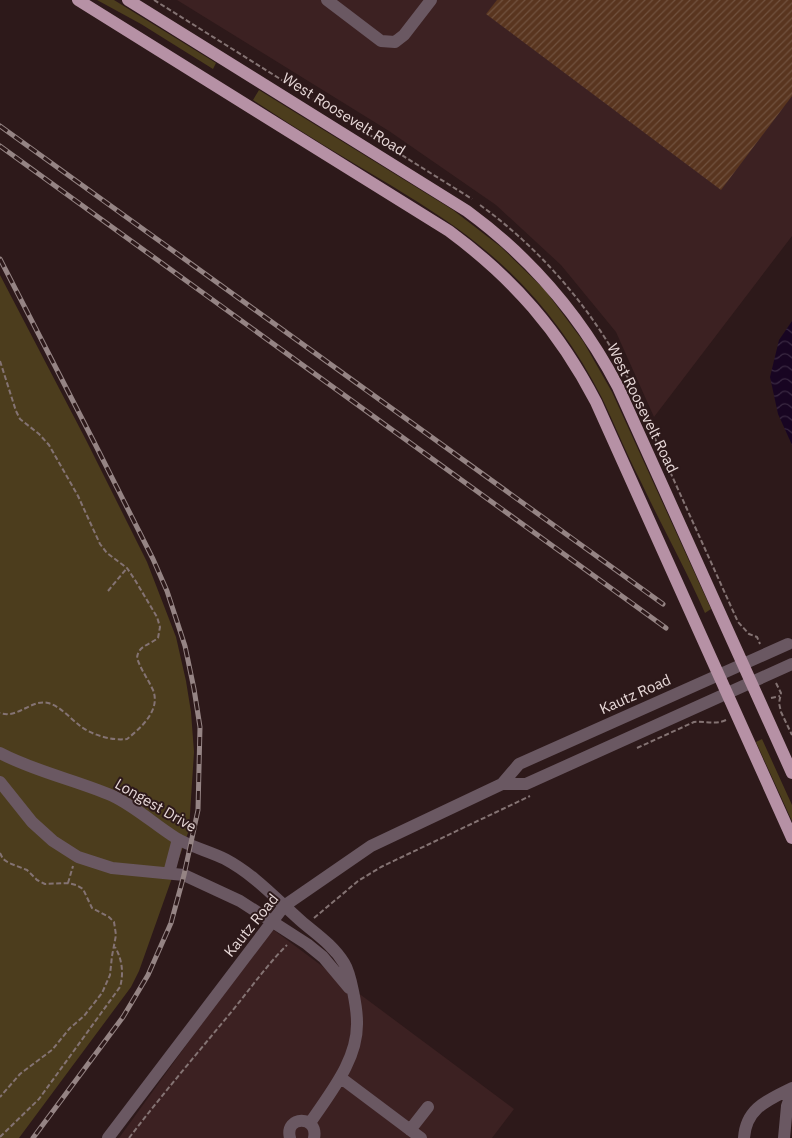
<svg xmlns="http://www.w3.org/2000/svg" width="792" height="1138" font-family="'IBM Plex Sans',sans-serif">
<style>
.built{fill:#3c2122}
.grass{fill:#4c3d1d}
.water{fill:url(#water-waves)}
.building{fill:url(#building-hatch)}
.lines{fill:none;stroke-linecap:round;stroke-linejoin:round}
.path{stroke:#847373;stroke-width:2;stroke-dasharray:5 2.5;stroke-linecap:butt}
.minor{stroke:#6a5862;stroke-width:12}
.major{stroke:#b691a5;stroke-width:12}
.rail-casing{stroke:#958484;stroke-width:5}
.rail{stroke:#2d191a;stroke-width:3;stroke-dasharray:9;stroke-linecap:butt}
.labels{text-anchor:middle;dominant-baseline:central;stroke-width:4;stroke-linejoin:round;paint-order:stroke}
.street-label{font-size:15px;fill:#e8d9d9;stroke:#2d191a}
</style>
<defs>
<pattern id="water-waves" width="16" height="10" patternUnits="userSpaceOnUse" patternTransform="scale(1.25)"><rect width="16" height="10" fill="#180522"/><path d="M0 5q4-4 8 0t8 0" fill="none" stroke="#3a2942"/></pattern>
<pattern id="building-hatch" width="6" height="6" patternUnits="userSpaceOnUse" patternTransform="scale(1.25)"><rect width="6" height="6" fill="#59351f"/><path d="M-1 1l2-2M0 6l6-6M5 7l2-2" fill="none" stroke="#71523f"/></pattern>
</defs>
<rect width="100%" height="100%" fill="#2d191a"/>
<path class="built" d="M177 0H792V236L654 417 616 332 561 265 496 205 389 131Z
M271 928 514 1109 492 1138H119Z"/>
<path class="grass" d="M97 0H114L216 63 213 69 141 24Z
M259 90 453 210 501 247 545 290 583 341 612 392 711 609 705 613C685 567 661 525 640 480 626 453 615 425 602 398 574 343 537 294 491 255 460 228 426 207 392 186 345 158 298 130 253 100Z
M0 275 86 440 147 562 176 637 186 681 191 712 194 752 189 830 139 971 131 987 19 1138H0Z
M762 739 792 805V821L756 742Z"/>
<path class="water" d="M792 321V445L778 414 770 377 779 340Z"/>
<path class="building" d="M497 0H792V96L721 190 486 14Z"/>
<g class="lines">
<path class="path" d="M154 0 472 199
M480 205C542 250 593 310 628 378
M0 361 16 411 20 419 39 434 49 445 78 496 100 544 107 553 127 568 135 580 157 617 160 627 158 638C149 645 138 646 137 658 141 670 148 679 153 690 161 710 141 728 127 739 112 741 91 735 79 725 70 718 60 706 48 703 31 699 18 719 0 713
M630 383 738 622 749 634 757 637 760 644
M108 591 127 568
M776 683 781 693 779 703 781 712 792 735
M771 698 780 696
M637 748 694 722C706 721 715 725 726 720
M0 853 3 859 9 863 27 870 37 880 45 884 68 883 76 885 83 889 92 908 109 917 114 922 116 935 112 956 110 975 102 993 84 1016 70 1028 52 1050 20 1074 0 1097
M68 883 73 866
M314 918 358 881 381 867 530 796
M0 1137 39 1099 120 987C124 973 122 959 115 947
M129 1138C161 1096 195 1056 228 1016 248 992 265 967 287 945"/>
<path class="minor" d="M327 0 381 41 395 42 404 35 431 0
M0 753C36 772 76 780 113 796 136 807 155 825 176 838 191 847 209 851 225 859 255 875 276 899 301 921 316 934 333 945 344 963 351 974 357 1009 357 1022 358 1060 330 1093 310 1123
M0 782 32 822 53 841 78 857 112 868 184 875 240 901 307 944 323 957 349 988
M502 784H526L792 664
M169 873 178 839
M341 1078 421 1138
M410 1130 428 1107
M108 1138 284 906 371 846 502 784 519 764 788 644
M290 1138C284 1115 319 1115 314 1138
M744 1138C746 1108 768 1100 792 1088
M784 1138 787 1106 792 1092"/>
<path class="major" d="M78 0 449 231C514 279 559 331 596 402L792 838
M128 0 467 211C531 258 581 316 618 387L792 773"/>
<defs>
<path id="rail" d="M0 126 663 604
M0 146 666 628
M0 259 94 442 153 559 167 591 185 646 194 689 200 727 198 810 184 875 171 923 148 975 123 1017 33 1138"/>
</defs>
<use href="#rail" class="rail-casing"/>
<use href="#rail" class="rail"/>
</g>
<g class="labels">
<g class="street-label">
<text transform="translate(344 114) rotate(32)">West Roosevelt Road</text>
<text transform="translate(643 408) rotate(64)">West Roosevelt Road</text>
<text transform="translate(635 694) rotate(-24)">Kautz Road</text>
<text transform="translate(156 805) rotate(30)">Longest Drive</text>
<text transform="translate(251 925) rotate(-51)">Kautz Road</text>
</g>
</g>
</svg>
